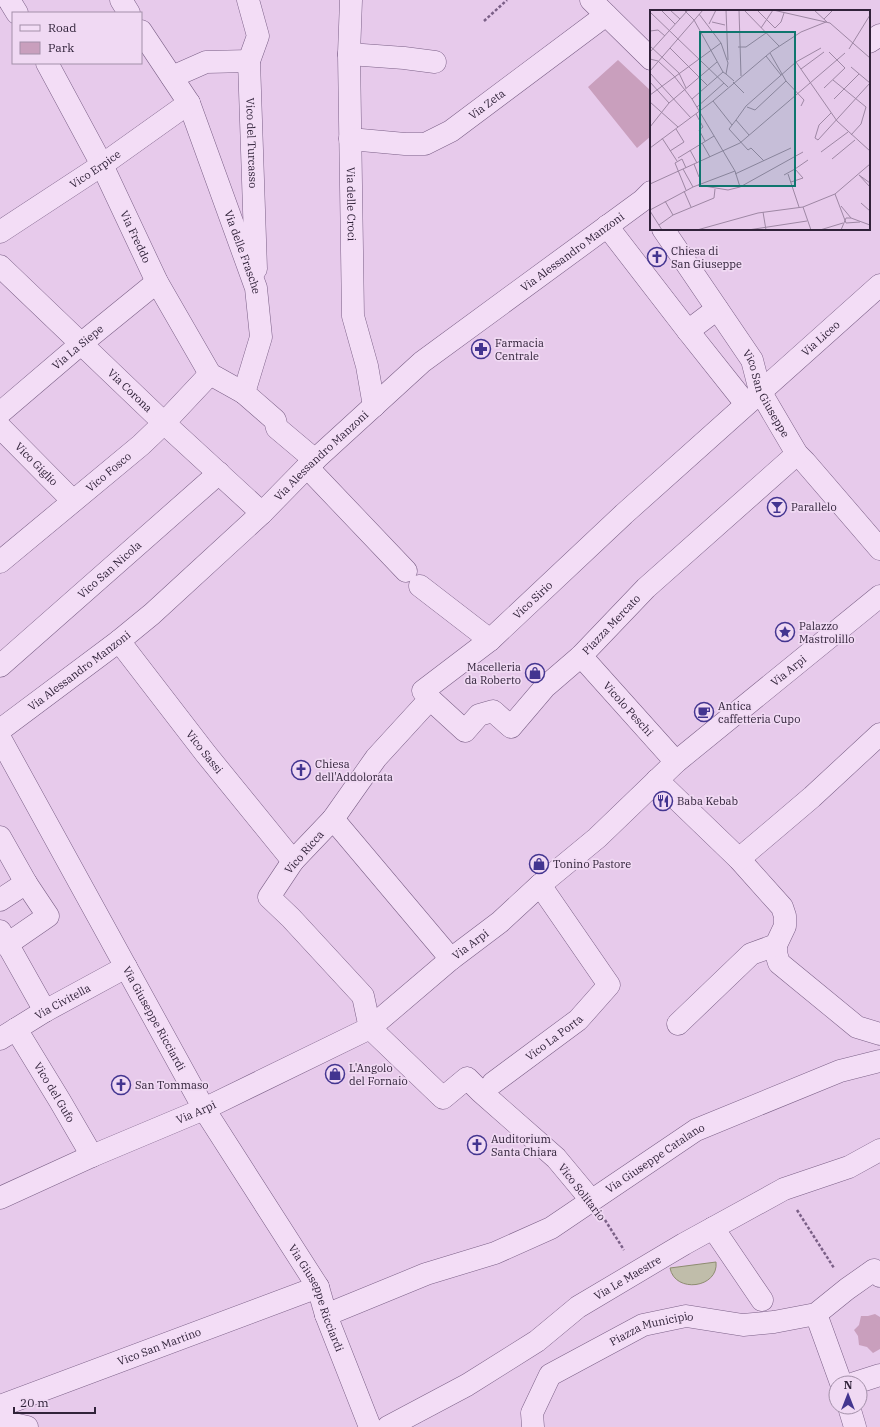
<svg xmlns="http://www.w3.org/2000/svg" width="880" height="1427" font-family="'IBM Plex Serif',serif">
<style>
.green{fill:#c99fbd}
.water{fill:#c0bdaa;stroke:#8e8c71}
.lines{fill:none;stroke-linecap:round;stroke-linejoin:round}
.street-casing{stroke:#7b6087;stroke-width:23}
.path{stroke:#7b6087;stroke-width:2.5;stroke-dasharray:3 2;stroke-linecap:butt}
.street{stroke:#f3ddf6;stroke-width:22}
.labels{text-anchor:middle;dominant-baseline:central;stroke-width:3.5;stroke-linejoin:round;paint-order:stroke}
.street-label{font-size:11px;fill:#302239;stroke:#f0d9f3}
.poi-label{font-size:11px;fill:#302239;stroke:#f0d9f3;text-anchor:start}
.inset-road{fill:none;stroke:#9e87a4;stroke-width:1}
.view{fill:#0f766e;fill-opacity:0.15;stroke:#0f766e;stroke-width:2}
.inset-edge{fill:none;stroke:#302239;stroke-width:2}
</style>
<rect width="100%" height="100%" fill="#e7caeb"/>
<path class="green" d="M618 60 651 91V136L637 148 588 87Z
M875 1314 880 1317V1349L873 1353 867 1347 859 1345 858 1336 854 1330 859 1325 861 1316H868Z"/>
<path class="water" d="M716 1262C719 1288 675 1294 670 1268Z"/>
<g class="lines">
<defs>
<g id="street">
<path d="M9 0 17 13"/>
<path d="M121 0 129 13"/>
<path id="s1" d="M248 0 258 36 249 61 256 269"/>
<path id="s2" d="M351 0 349 54 353 316 367 366 374 406"/>
<path d="M591 0 651 59"/>
<path id="s3" d="M141 31 189 103 256 288 261 337 244 393 275 420 277 428 315 460"/>
<path d="M869 42 880 35"/>
<path d="M349 54 404 58 435 62"/>
<path id="s4" d="M47 63 102 165 157 282 210 374 244 393"/>
<path d="M172 77 206 62 249 61"/>
<path id="s5" d="M350 139 405 144H425L451 131 606 15"/>
<path d="M607 226 688 331 746 404"/>
<path id="s6" d="M663 229 752 360 760 391 797 454 805 462 880 549"/>
<path id="s7" d="M0 232 102 165 189 103"/>
<path id="s8" d="M0 266 164 423 262 513"/>
<path d="M688 331 717 309"/>
<path id="s9" d="M0 413 82 343 157 282"/>
<path id="s10" d="M0 427 73 501"/>
<path d="M307 467 406 571"/>
<path id="s11" d="M0 562 141 445 164 423 210 374"/>
<path d="M420 586 490 640"/>
<path id="s12" d="M119 641 206 754 293 861"/>
<path id="s13" d="M581 656 676 762"/>
<path id="s14" d="M0 666 219 473"/>
<path id="s15" d="M430 699 465 731 479 715 493 711 511 727 545 687 581 656 646 588 797 454"/>
<path id="s16" d="M0 730 119 641 152 614 262 513 307 467 422 362 643 200 651 192"/>
<path id="s17" d="M0 738 204 1109 318 1287 326 1315 370 1427"/>
<path d="M657 780 739 859 782 907 785 916V926L776 945V953L779 963 857 1027 880 1034"/>
<path id="s18" d="M333 819 376 758 430 699 423 691 490 640 624 514 880 285"/>
<path d="M0 837 26 883 0 900"/>
<path d="M739 859 812 797 880 734"/>
<path d="M0 931 45 1011"/>
<path d="M6 945 48 916 26 883"/>
<path d="M451 959 333 819 293 861 269 897 291 918 363 996 370 1028 443 1098 467 1078 481 1092 556 1158 591 1200"/>
<path d="M678 1024 751 954 776 945"/>
<path id="s19" d="M16 1029 60 1101 92 1156"/>
<path id="s20" d="M0 1039 45 1011 126 967"/>
<path id="s21" d="M493 1083 578 1020 609 985 540 885"/>
<path id="s22" d="M0 1198 92 1156 204 1109 370 1028 451 959 500 922 540 885 597 838 676 762 880 596"/>
<path d="M713 1228 762 1300"/>
<path d="M816 1314 841 1383"/>
<path id="s23" d="M326 1315 426 1274 495 1253 551 1228 696 1130 840 1071 880 1061"/>
<path d="M855 1383 880 1375"/>
<path id="s24" d="M0 1406 318 1287"/>
<path d="M849 1407 855 1427"/>
<path d="M0 1421 27 1427"/>
<path id="s25" d="M388 1427 467 1385 537 1341 578 1307 684 1244 784 1189 849 1167 880 1150"/>
<path id="s26" d="M533 1427 532 1413 550 1375 643 1325 686 1316 743 1325 774 1322 816 1314 847 1289 874 1270 880 1276"/>
</g>
</defs>
<use href="#street" class="street-casing"/>
<path class="path" d="M484 21 507 0
M797 1210 834 1268
M605 1220 624 1250"/>
<use href="#street" class="street"/>
</g>
<defs>
<symbol id="church-ring" viewBox="-11 -11 22 22"><circle r="9.5" fill="#f0d9f3" stroke="#433590" stroke-width="1.5"/><path d="M-1.2-6h2.4v3.5h3.3v2.4h-3.3V6h-2.4V-.1h-3.3v-2.4h3.3Z" fill="#433590"/></symbol>
<symbol id="pharmacy-ring" viewBox="-11 -11 22 22"><circle r="9.5" fill="#f0d9f3" stroke="#433590" stroke-width="1.5"/><path d="M-2-6h4v4h4v4h-4v4h-4v-4h-4v-4h4Z" fill="#433590"/></symbol>
<symbol id="bar-ring" viewBox="-11 -11 22 22"><circle r="9.5" fill="#f0d9f3" stroke="#433590" stroke-width="1.5"/><path d="M-6-5H6L.8 .8V4.5H3.5V6h-7V4.5H-.8V.8Z" fill="#433590"/></symbol>
<symbol id="sight-ring" viewBox="-11 -11 22 22"><circle r="9.5" fill="#f0d9f3" stroke="#433590" stroke-width="1.5"/><path d="M0-6L1.8-2.2L6-1.7L2.9 1.2L3.7 5.4L0 3.3L-3.7 5.4L-2.9 1.2L-6-1.7L-1.8-2.2Z" fill="#433590"/></symbol>
<symbol id="shop-ring" viewBox="-11 -11 22 22"><circle r="9.5" fill="#f0d9f3" stroke="#433590" stroke-width="1.5"/><path d="M-5-2.5h2.3a2.7 3.5 0 0 1 5.4 0H5L5.5 6h-11ZM-1.5-2.5h3a1.5 2.3 0 0 0-3 0Z" fill="#433590"/></symbol>
<symbol id="cafe-ring" viewBox="-11 -11 22 22"><circle r="9.5" fill="#f0d9f3" stroke="#433590" stroke-width="1.5"/><path d="M-5.5-4.5H6V0H3Q3 3.5 0 3.5H-2.5Q-5.5 3.5-5.5 0ZM3-3.2v2h1.7v-2ZM-6 4.5H4V6H-6Z" fill="#433590"/></symbol>
<symbol id="restaurant-ring" viewBox="-11 -11 22 22"><circle r="9.5" fill="#f0d9f3" stroke="#433590" stroke-width="1.5"/><path d="M-5-6h1v4h1v-4h1v4h1v-4h1v5L-1.5 .5V6h-2V.5L-5-1ZM5-6V6H3V1.5H1.5Q1.5-4 5-6Z" fill="#433590"/></symbol>
</defs>
<g fill-rule="evenodd">
<use href="#church-ring" x="646" y="246" width="22" height="22"/>
<use href="#pharmacy-ring" x="470" y="338" width="22" height="22"/>
<use href="#bar-ring" x="766" y="496" width="22" height="22"/>
<use href="#sight-ring" x="774" y="621" width="22" height="22"/>
<use href="#shop-ring" x="524" y="662" width="22" height="22"/>
<use href="#cafe-ring" x="693" y="701" width="22" height="22"/>
<use href="#church-ring" x="290" y="759" width="22" height="22"/>
<use href="#restaurant-ring" x="652" y="790" width="22" height="22"/>
<use href="#shop-ring" x="528" y="853" width="22" height="22"/>
<use href="#shop-ring" x="324" y="1063" width="22" height="22"/>
<use href="#church-ring" x="110" y="1074" width="22" height="22"/>
<use href="#church-ring" x="466" y="1134" width="22" height="22"/>
</g>
<g class="labels">
<g class="street-label">
<text stroke="none"><textPath href="#s5" startOffset="149">Via Zeta</textPath></text>
<text stroke="none"><textPath href="#s1" startOffset="146">Vico del Turcasso</textPath></text>
<text stroke="none"><textPath href="#s7" startOffset="114">Vico Erpice</textPath></text>
<text stroke="none"><textPath href="#s2" startOffset="204">Via delle Croci</textPath></text>
<text stroke="none"><textPath href="#s4" startOffset="195">Via Freddo</textPath></text>
<text stroke="none"><textPath href="#s3" startOffset="245">Via delle Frasche</textPath></text>
<text stroke="none"><textPath href="#s16" startOffset="747">Via Alessandro Manzoni</textPath></text>
<text stroke="none"><textPath href="#s18" startOffset="697">Via Liceo</textPath></text>
<text stroke="none"><textPath href="#s9" startOffset="102">Via La Siepe</textPath></text>
<text stroke="none"><textPath href="#s8" startOffset="180">Via Corona</textPath></text>
<text stroke="none"><textPath href="#s6" startOffset="195">Vico San Giuseppe</textPath></text>
<text stroke="none"><textPath href="#s16" startOffset="423">Via Alessandro Manzoni</textPath></text>
<text stroke="none"><textPath href="#s10" startOffset="52">Vico Giglio</textPath></text>
<text stroke="none"><textPath href="#s11" startOffset="141">Vico Fosco</textPath></text>
<text stroke="none"><textPath href="#s14" startOffset="146">Vico San Nicola</textPath></text>
<text stroke="none"><textPath href="#s18" startOffset="308">Vico Sirio</textPath></text>
<text stroke="none"><textPath href="#s15" startOffset="251">Piazza Mercato</textPath></text>
<text stroke="none"><textPath href="#s16" startOffset="99">Via Alessandro Manzoni</textPath></text>
<text stroke="none"><textPath href="#s22" startOffset="958">Via Arpi</textPath></text>
<text stroke="none"><textPath href="#s13" startOffset="71">Vicolo Peschi</textPath></text>
<text stroke="none"><textPath href="#s12" startOffset="140">Vico Sassi</textPath></text>
<text transform="translate(304 852) rotate(-49)">Vico Ricca</text>
<text stroke="none"><textPath href="#s22" startOffset="538">Via Arpi</textPath></text>
<text stroke="none"><textPath href="#s20" startOffset="73">Via Civitella</textPath></text>
<text stroke="none"><textPath href="#s17" startOffset="320">Via Giuseppe Ricciardi</textPath></text>
<text stroke="none"><textPath href="#s21" startOffset="76">Vico La Porta</textPath></text>
<text stroke="none"><textPath href="#s19" startOffset="74">Vico del Gufo</textPath></text>
<text stroke="none"><textPath href="#s22" startOffset="214">Via Arpi</textPath></text>
<text stroke="none"><textPath href="#s23" startOffset="367">Via Giuseppe Catalano</textPath></text>
<text transform="translate(582 1192) rotate(52)">Vico Solitario</text>
<text stroke="none"><textPath href="#s25" startOffset="283">Via Le Maestre</textPath></text>
<text stroke="none"><textPath href="#s17" startOffset="644">Via Giuseppe Ricciardi</textPath></text>
<text stroke="none"><textPath href="#s26" startOffset="169">Piazza Municipio</textPath></text>
<text stroke="none"><textPath href="#s24" startOffset="170">Vico San Martino</textPath></text>
</g>
<g class="poi-label">
<text x="671" y="251">Chiesa di<tspan x="671" dy="13">San Giuseppe</tspan></text>
<text x="495" y="343">Farmacia<tspan x="495" dy="13">Centrale</tspan></text>
<text x="791" y="507">Parallelo</text>
<text x="799" y="626">Palazzo<tspan x="799" dy="13">Mastrolillo</tspan></text>
<text x="521" y="667" text-anchor="end">Macelleria<tspan x="521" dy="13">da Roberto</tspan></text>
<text x="718" y="706">Antica<tspan x="718" dy="13">caffetteria Cupo</tspan></text>
<text x="315" y="764">Chiesa<tspan x="315" dy="13">dell'Addolorata</tspan></text>
<text x="677" y="801">Baba Kebab</text>
<text x="553" y="864">Tonino Pastore</text>
<text x="349" y="1068">L'Angolo<tspan x="349" dy="13">del Fornaio</tspan></text>
<text x="135" y="1085">San Tommaso</text>
<text x="491" y="1139">Auditorium<tspan x="491" dy="13">Santa Chiara</tspan></text>
</g>
</g>
<g transform="translate(650 10)">
<rect width="220" height="220" fill="#e7caeb"/>
<path class="inset-road" d="M11 0 25 14M20 0 30 9M34 0 44 10 73 62 76 64M76 0 78 50M89 0 91 66M94 0 129 36M107 0 125 18 131 12 134 3M123 0 180 13 220 48M164 0 177 12M0 2 78 77M49 4 71 33 78 53 76 64 84 71M174 9 183 0M62 12 75 15M59 14 66 0M111 18 123 0M0 21 8 20 15 26M0 36 29 63 36 78M88 37H96L116 23M20 38 58 76M199 39 220 5M0 42 38 0M120 43 136 71 154 90 151 96M116 46 131 65M0 49 8 51 24 66 42 89 85 161 90 177M146 52 187 111 220 141M201 57 220 73M151 59 174 42M0 61 53 0M0 63 41 108M183 70 216 97 211 114 201 125M0 72 19 93M83 72 94 83M174 78 195 58 179 42M0 85 71 33M42 89 73 62M184 89 209 64M63 91 82 115M0 92 28 117M47 97 74 73M97 97 105 100 136 71M181 103 169 115 165 128 168 130 220 73M46 104 53 117 49 120 55 131M86 110 96 96 146 52 171 38M0 117 19 93 67 52M99 125 86 110 79 119 98 140 101 138 114 151M12 128 27 151M52 133 60 147M0 138 63 91 122 41 151 22 176 12M40 140 47 153M20 141 34 132 26 119M171 142 198 122M28 148 64 126M182 149 205 130M44 154 49 167M33 159 43 177M145 159 158 150M85 164 141 138M138 164 149 197M134 165 145 159 153 168 141 172M209 165 220 177M209 165 220 173M0 174 90 133 195 43M48 175 78 180 90 177 153 142M36 180 25 153 32 149 36 158M34 181 41 197M185 184 196 213 210 212M15 191 23 205M211 193 220 201M191 196 201 208 220 215M153 197 161 220M0 200 43 177 85 161M0 201 12 220M113 202 116 220M9 215 23 205 64 188 65 179M47 220 108 203 153 197 185 184 220 154M98 220 157 211M170 220 193 213M191 220 196 208H201"/>
<path class="view" d="M50 22H145V176H50Z"/>
<rect width="220" height="220" class="inset-edge"/>
</g>
<rect x="12" y="12" width="130" height="52" fill="#f0d9f3" stroke="#a390a9"/>
<rect x="20" y="25" width="20" height="6" fill="#f3ddf6" stroke="#a390a9"/>
<text x="48" y="32" font-size="12" fill="#302239">Road</text>
<rect x="20" y="42" width="20" height="12" fill="#c99fbd" stroke="#a390a9"/>
<text x="48" y="52" font-size="12" fill="#302239">Park</text>
<g transform="translate(848 1395)"><circle r="19" fill="#f0d9f3" stroke="#a390a9"/>
<path d="M0-3L7 15L0 10L-7 15Z" fill="#433590"/>
<text y="-6" font-size="11" font-weight="bold" text-anchor="middle" fill="#302239">N</text>
</g>
<path d="M14 1407v6h81v-6" fill="none" stroke="#302239" stroke-width="2"/>
<text x="20" y="1407" font-size="12" fill="#302239" stroke="#f0d9f3" stroke-width="3" paint-order="stroke">20 m</text>
</svg>
